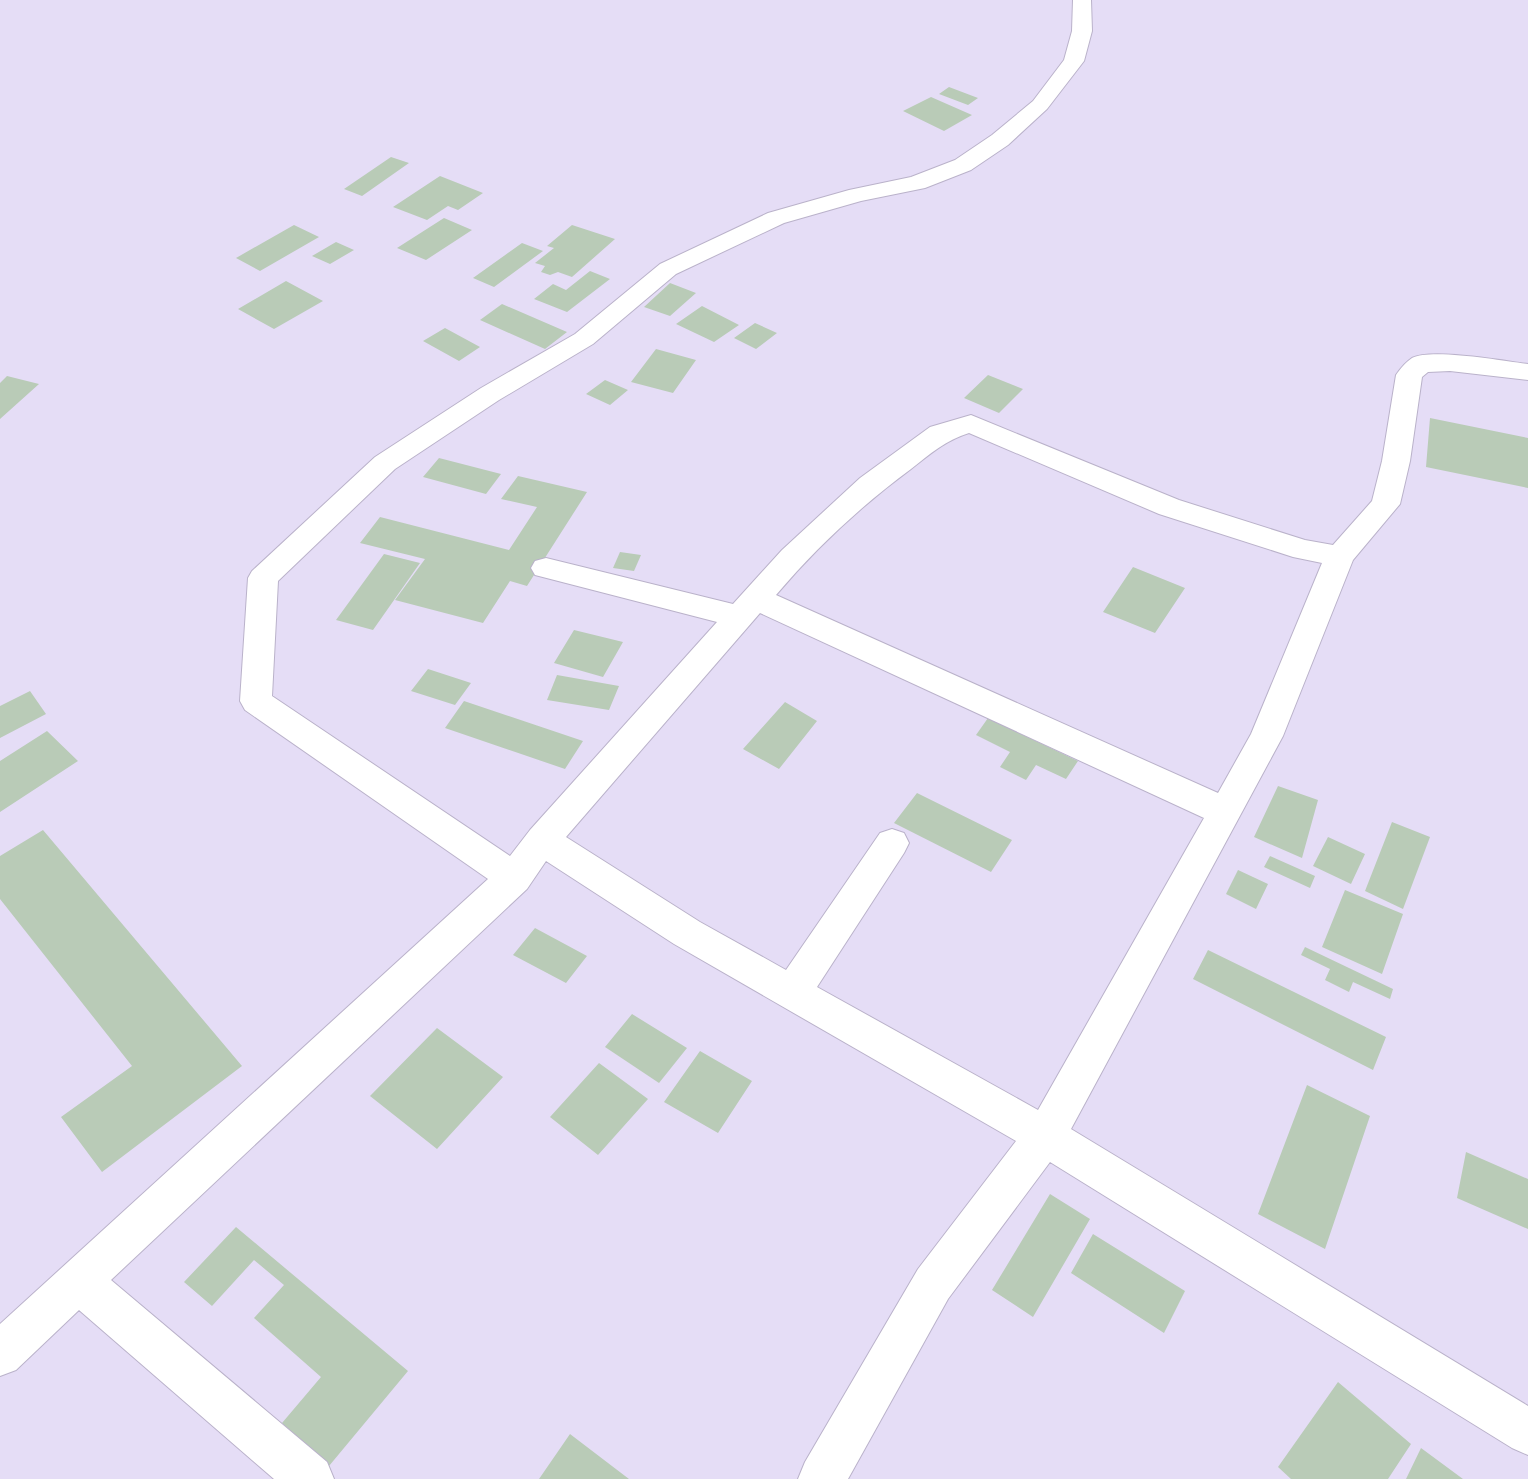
<svg xmlns="http://www.w3.org/2000/svg" width="1528" height="1479" font-family="'Public Sans',sans-serif">
<style>
.building{fill:#b9cbb7}
.lines{fill:none;stroke-linecap:round;stroke-linejoin:round}
.minor-casing{stroke:#bab2ca;stroke-width:2}
.minor{fill:#fff;fill-rule:evenodd}
</style>
<rect width="100%" height="100%" fill="#e5ddf6"/>
<path class="building" d="M949 87 978 98 968 105 939 94Z
M931 97 972 115 944 131 903 111Z
M391 157 409 163 362 196 344 189Z
M440 176 483 193 458 210 448 206 427 220 393 207Z
M444 218 472 230 426 260 397 248Z
M294 225 319 237 260 271 236 258Z
M572 225 615 239 572 277 558 272 550 275 541 272 545 266 535 263 554 248 547 246Z
M336 242 354 250 330 264 312 256Z
M522 243 543 251 494 287 473 278Z
M590 271 610 279 567 312 534 299 553 284 566 290Z
M286 281 323 301 274 329 238 309Z
M670 283 696 293 670 316 644 307Z
M502 304 567 332 545 349 480 320Z
M702 306 739 325 714 342 676 324Z
M755 323 777 333 756 349 734 338Z
M445 328 480 347 459 361 423 341Z
M656 349 696 360 673 393 631 382Z
M988 375 1023 389 999 413 964 398Z
M7 376 39 384 0 419V383Z
M605 380 628 390 610 405 586 394Z
M1430 418 1528 438V488L1426 467Z
M439 458 501 474 486 494 423 477Z
M518 476 587 492 527 586 510 581 483 623 395 600 425 559 360 543 380 517 509 550 537 507 501 499Z
M620 552 641 555 634 571 613 568Z
M384 554 420 563 373 630 336 620Z
M1133 567 1185 588 1155 633 1103 612Z
M574 630 623 642 603 677 554 663Z
M428 669 471 683 455 705 411 691Z
M557 675 619 686 609 710 547 700Z
M30 691 46 714 0 738V706Z
M464 701 583 741 565 769 445 728Z
M785 702 817 721 779 769 743 749Z
M988 718 1078 761 1066 779 1036 765 1026 780 1000 767 1010 752 976 735Z
M47 731 78 761 0 812V761Z
M1278 786 1318 800 1302 858 1254 837Z
M917 793 1012 840 991 872 894 823Z
M1392 822 1430 837 1403 909 1365 891Z
M43 830 242 1066 102 1172 61 1117 132 1066 0 899V856Z
M1328 837 1365 854 1351 884 1313 866Z
M1270 856 1315 876 1310 888 1264 867Z
M1238 870 1268 884 1256 909 1226 894Z
M1345 890 1403 914 1382 974 1322 947Z
M535 928 587 956 566 983 513 955Z
M1305 947 1393 989 1390 999 1353 982 1349 992 1325 980 1330 969 1301 955Z
M1208 950 1386 1037 1373 1070 1193 979Z
M632 1014 687 1048 659 1083 605 1047Z
M437 1028 503 1077 437 1149 370 1096Z
M700 1051 752 1081 718 1133 664 1102Z
M599 1063 648 1099 598 1155 550 1117Z
M1307 1085 1370 1116 1325 1249 1258 1214Z
M1466 1152 1528 1179V1229L1457 1198Z
M1050 1194 1090 1219 1033 1317 992 1290Z
M236 1227 408 1371 329 1466 282 1423 321 1377 254 1318 284 1285 254 1260 212 1306 184 1282Z
M1093 1234 1185 1291 1164 1333 1071 1273Z
M1338 1382 1411 1444 1388 1479H1291L1278 1467Z
M570 1434 629 1479H539Z
M1421 1448 1463 1479H1406Z"/>
<g class="lines">
<defs>
<path id="minor" d="M1073 0H1091L1092 31 1084 61 1047 109 1008 145 971 170 925 188 861 201 784 223 676 274 593 344 499 400 395 469 278 581 272 696 510 856 530 830 717 622 535 575 531 568 535 561 546 558 733 604 782 550 860 478 930 427 971 415 1179 500 1305 540 1333 545 1372 501 1382 461 1396 375C1400 369 1406 362 1412 358 1432 348 1503 361 1528 364V380L1450 371 1428 372 1422 377 1410 461 1400 504 1353 560 1283 736 1071 1129 1528 1406V1455L1512 1448 1050 1162 948 1299 848 1479H798L805 1462 918 1269 1016 1141 674 944 546 861 527 889 111 1280 327 1462 334 1479H274L79 1310 16 1370 0 1376V1324L488 879 245 710 240 701 248 578 252 571 375 457 481 388 575 334 660 264 768 213 849 190 911 177 955 160 992 135 1033 101 1064 60 1072 31ZM969 433 1159 514 1293 557 1322 563 1251 734 1218 793 776 595C816 548 862 505 911 469 930 454 946 440 969 433ZM760 613 1204 818 1038 1110 817 987 904 853 909 843 904 833 892 829 880 833 786 970 700 922 566 837Z"/>
</defs>
<use href="#minor" class="minor-casing"/>
<use href="#minor" class="minor"/>
</g>
</svg>
